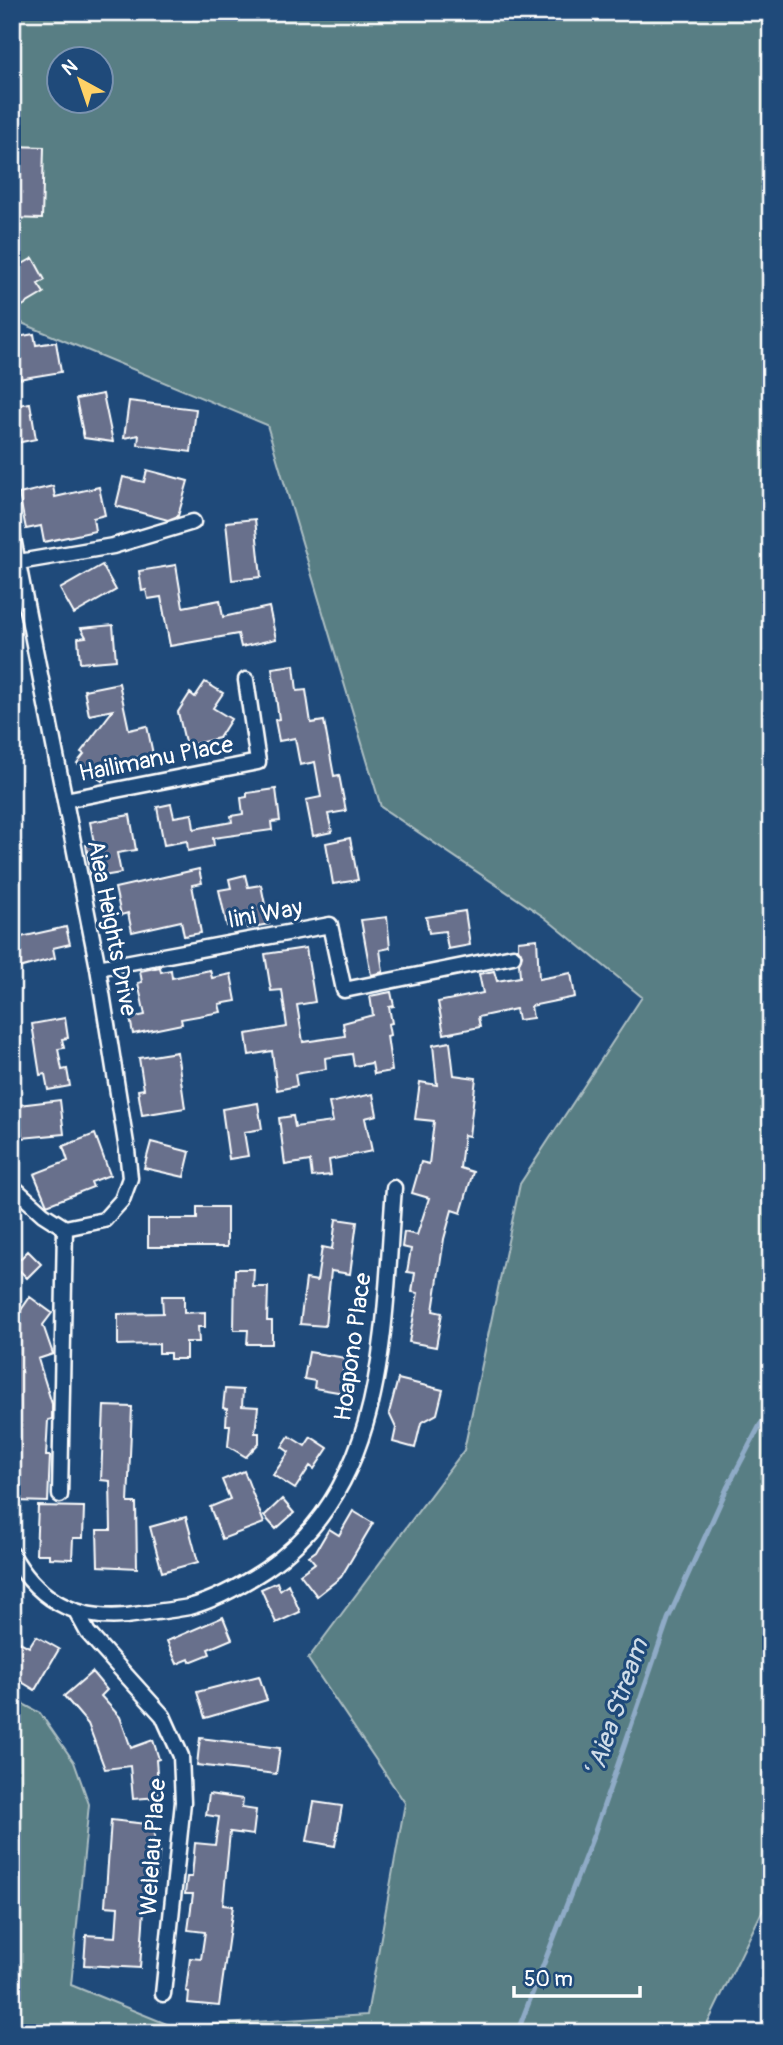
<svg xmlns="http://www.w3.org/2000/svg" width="783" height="2045" font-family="Pangolin,sans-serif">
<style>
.green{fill:#597e84;stroke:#acbec2;stroke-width:2;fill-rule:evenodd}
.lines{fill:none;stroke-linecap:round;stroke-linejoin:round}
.stream{stroke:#8fabc7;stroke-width:5}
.building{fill:#686f8c;stroke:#fff;stroke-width:2}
.street-casing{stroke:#fff;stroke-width:19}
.street{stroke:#1f4a7a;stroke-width:14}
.labels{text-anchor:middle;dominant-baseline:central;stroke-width:6;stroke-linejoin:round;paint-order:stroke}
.street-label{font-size:24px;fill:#fff;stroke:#1f4a7a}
.water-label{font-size:26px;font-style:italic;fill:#d0dce8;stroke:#1f4a7a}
</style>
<rect width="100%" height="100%" fill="#1f4a7a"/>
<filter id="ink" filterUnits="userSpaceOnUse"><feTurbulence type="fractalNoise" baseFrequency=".0143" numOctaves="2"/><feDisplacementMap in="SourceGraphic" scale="14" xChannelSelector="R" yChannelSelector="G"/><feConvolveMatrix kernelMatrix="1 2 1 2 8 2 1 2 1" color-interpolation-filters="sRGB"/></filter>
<g filter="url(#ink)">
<path class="green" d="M12 12H771V1893L703 2033H12V1698L40 1713 74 1762 89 1804 71 1985 174 2027 367 2015 405 1803 308 1659 464 1450 520 1184 642 997 544 917 381 807 267 425 12 319ZM60 60H102V102H60Z"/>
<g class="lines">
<path class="stream" d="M12 1995 18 2033
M517 2033 594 1834 668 1619 727 1488 760 1425 771 1411"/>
</g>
<path class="building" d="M12 146 44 147 42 219 12 218Z
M33 258 45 280 38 284 44 293 12 312V270Z
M34 334 36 345 56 342 61 372 12 380V338Z
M103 394 113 442 84 438 76 399Z
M129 401 196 409 191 452 138 445 139 435 124 438Z
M30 403 36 439 12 444V406Z
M147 470 188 481 178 516 168 520 116 506 123 477 144 482Z
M53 486 55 497 99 487 105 515 93 518 95 531 44 542 41 526 26 529 19 494Z
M255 519 261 577 232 580 226 522Z
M102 565 116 590 74 614 60 589Z
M176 565 183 607 220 600 223 617 269 607 276 639 241 647 238 634 170 646 161 597 148 599 146 590 142 591 139 571Z
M113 625 116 660 80 663 78 638 86 637 81 628Z
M294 665 297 691 306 690 311 723 324 721 334 776 339 775 346 811 328 814 332 832 313 836 306 800 321 797 315 762 300 765 295 738 279 741 275 720 279 719 272 668Z
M205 682 223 693 213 708 231 719 219 738 186 746 178 712 190 693 195 697Z
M119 683 129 730 147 726 153 754 116 762 102 781 77 763 84 754 81 752 113 710 89 715 84 690Z
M276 789 280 821 271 822 272 830 213 838 214 846 188 851 187 841 164 845 157 807 171 804 174 817 192 814 194 829 232 822 231 816 243 814 241 798 247 797V793Z
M130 815 136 850 117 853 121 873 91 878 86 845 94 843 90 822Z
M350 838 358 880 333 884 326 843Z
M199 869 202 883 192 885 201 933 184 936 181 921 132 932 128 913 121 915 115 888Z
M245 875 248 887 261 885 269 924 248 928 246 922 227 926 219 890 231 888 229 879Z
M465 911 470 945 448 949 445 931 429 933 426 917Z
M387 917 390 948 380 950 383 972 371 975 361 920Z
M66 927 70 944 53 948 55 958 12 970V939Z
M537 939 539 979 571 973 575 997 531 1006 533 1018 518 1020 516 1009 478 1017 480 1027 444 1034 438 1002 483 993 479 974 494 971 497 981 520 977 519 963 522 955 518 948V941Z
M306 948 315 1002 297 1005 303 1042 345 1036 343 1023 373 1015 370 996 391 992 394 1006 389 1007 392 1023 388 1024 390 1035 387 1036 392 1071 374 1074 372 1063 354 1066 352 1054 325 1058 326 1069 295 1074 297 1086 277 1090 272 1051 249 1055 246 1034 287 1027 282 990 271 991 265 954Z
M160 967 161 972 171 970 172 978 210 970 212 978 231 974 236 1001 219 1004 221 1012 181 1019 182 1024 133 1034 130 1018 145 1015 138 983 142 982 140 971Z
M65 1018 68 1038 62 1039 64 1048 58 1049 62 1070 67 1069 70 1086 48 1090 45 1074 40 1075 32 1024Z
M450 1042 454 1075 476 1078 469 1136 464 1135 460 1168 473 1172 461 1213 452 1210 444 1239 433 1311 442 1313 436 1347 409 1342 418 1293 412 1292 415 1273 407 1272 411 1249 402 1247 404 1232 417 1235 429 1198 412 1193 421 1162 429 1164 434 1121 415 1119 420 1082 437 1085 433 1045Z
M177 1052 185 1108 142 1115 138 1090 144 1089 139 1058Z
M373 1094 377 1115 365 1118 372 1151 329 1160 331 1175 312 1177 310 1161 285 1165 279 1118 293 1116 295 1127 333 1122 329 1103Z
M60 1100 64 1134 22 1138 19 1105Z
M258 1103 262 1129 244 1132 248 1156 229 1159 222 1109Z
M95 1134 110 1175 91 1182 93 1187 47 1205 34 1174 68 1161 63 1146Z
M151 1142 190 1152 184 1177 144 1168Z
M197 1207H227V1247H148V1219H197Z
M336 1219 357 1222 350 1274 331 1271 325 1326 300 1324 306 1279 317 1281 322 1247 332 1249Z
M28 1251 41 1264 27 1278 14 1265Z
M235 1269H254L253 1287H268L267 1321H272V1344H247L248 1330H234Z
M162 1296H184V1313L205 1312V1327H198L199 1342H186V1359H170V1353H159V1344L118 1345V1314L163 1313Z
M30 1297 52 1313 43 1325 53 1354 38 1359 52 1404V1419L48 1420 46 1456H50L48 1502 16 1501 17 1485H13L17 1415 12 1417V1323Z
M309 1352 346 1358 343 1371 347 1372 344 1393 314 1388 315 1381 304 1379Z
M398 1379 443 1390 437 1414 421 1423 415 1448 393 1442 396 1428 389 1413Z
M225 1389 243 1390 242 1406 258 1407 255 1433H259V1443L246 1457 228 1446 230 1425H226L227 1409 223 1408Z
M104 1406 132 1407 128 1503H136L137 1568 98 1566 97 1530H111L110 1481 101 1480Z
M289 1436 305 1446 311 1437 328 1448 314 1469 310 1466 295 1489 273 1475 289 1452 282 1447Z
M244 1471 264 1523 222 1539 210 1507 230 1499 222 1480Z
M282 1499 294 1513 276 1529 264 1516Z
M38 1506 84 1507 83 1538H73L72 1559 49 1558V1554H36Z
M353 1511 373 1523 341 1577 317 1596 300 1574 315 1563 309 1556 316 1551 329 1529 339 1535Z
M186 1517 198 1562 162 1572 150 1527Z
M277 1582 280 1590 288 1584 300 1612 276 1623 261 1589Z
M223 1617 232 1639 208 1649 210 1654 190 1662 189 1659 177 1664 167 1641Z
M36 1636 59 1649 35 1690 12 1676V1650L18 1641 29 1647Z
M92 1672 107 1690 101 1696 120 1717 131 1748 153 1740 159 1759 156 1760 159 1797 133 1799 130 1766 105 1769 88 1724 64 1696Z
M259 1676 267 1700 205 1718 197 1692Z
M200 1738 280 1748 276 1774 197 1765Z
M209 1794 243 1799 242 1808 256 1810 253 1835 230 1832 223 1905 233 1906 219 2006 188 2003 189 1992 186 1991 190 1958 201 1959 205 1932 188 1930 193 1894H185L187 1877H192L195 1843 215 1845 219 1817 206 1815Z
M314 1802 342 1806 335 1846 307 1841Z
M111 1820 155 1825 153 1848H160L152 1910H144L140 1968 84 1965 86 1935 116 1937 118 1907 105 1906Z"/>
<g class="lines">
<defs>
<path id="street" d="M12 533 98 968 127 1150 130 1178 122 1200 104 1220 65 1228 43 1214 12 1186
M19 562 113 546 193 522
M65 800 258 762 246 680
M98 968 330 925 344 990 513 956
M60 1495 65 1228
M12 1554C40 1605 85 1624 141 1614 157 1612 173 1610 189 1607 215 1600 242 1585 265 1570 390 1485 383 1322 394 1188
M77 1613 88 1633 163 1716 181 1756 183 1802 163 1994"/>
</defs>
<use href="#street" class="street-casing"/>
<use href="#street" class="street"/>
</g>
</g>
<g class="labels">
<g class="street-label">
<text transform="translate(156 759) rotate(-11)">Hailimanu Place</text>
<text transform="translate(265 914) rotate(-10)">Iini Way</text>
<text transform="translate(112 928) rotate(79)">Aiea Heights Drive</text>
<text transform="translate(353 1347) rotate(-82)">Hoapono Place</text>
<text transform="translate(153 1847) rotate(-86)">Welelau Place</text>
</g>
<g class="water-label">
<text transform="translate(616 1711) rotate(-71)">ʻAiea Stream</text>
</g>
</g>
<rect width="783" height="2045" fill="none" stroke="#1f4a7a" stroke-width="42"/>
<rect x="21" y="21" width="741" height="2003" fill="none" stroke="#fff" stroke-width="2.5" filter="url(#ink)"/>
<g transform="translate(80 80) rotate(320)"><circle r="33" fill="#1f4a7a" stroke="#7992af" stroke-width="2"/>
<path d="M0-5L12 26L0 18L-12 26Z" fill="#ffd166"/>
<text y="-10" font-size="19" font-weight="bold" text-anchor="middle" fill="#ffffff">N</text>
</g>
<path d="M514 1986v10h126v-10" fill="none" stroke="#ffffff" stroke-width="3.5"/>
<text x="524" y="1986" font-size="21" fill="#ffffff" stroke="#1f4a7a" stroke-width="5" paint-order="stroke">50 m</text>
</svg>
